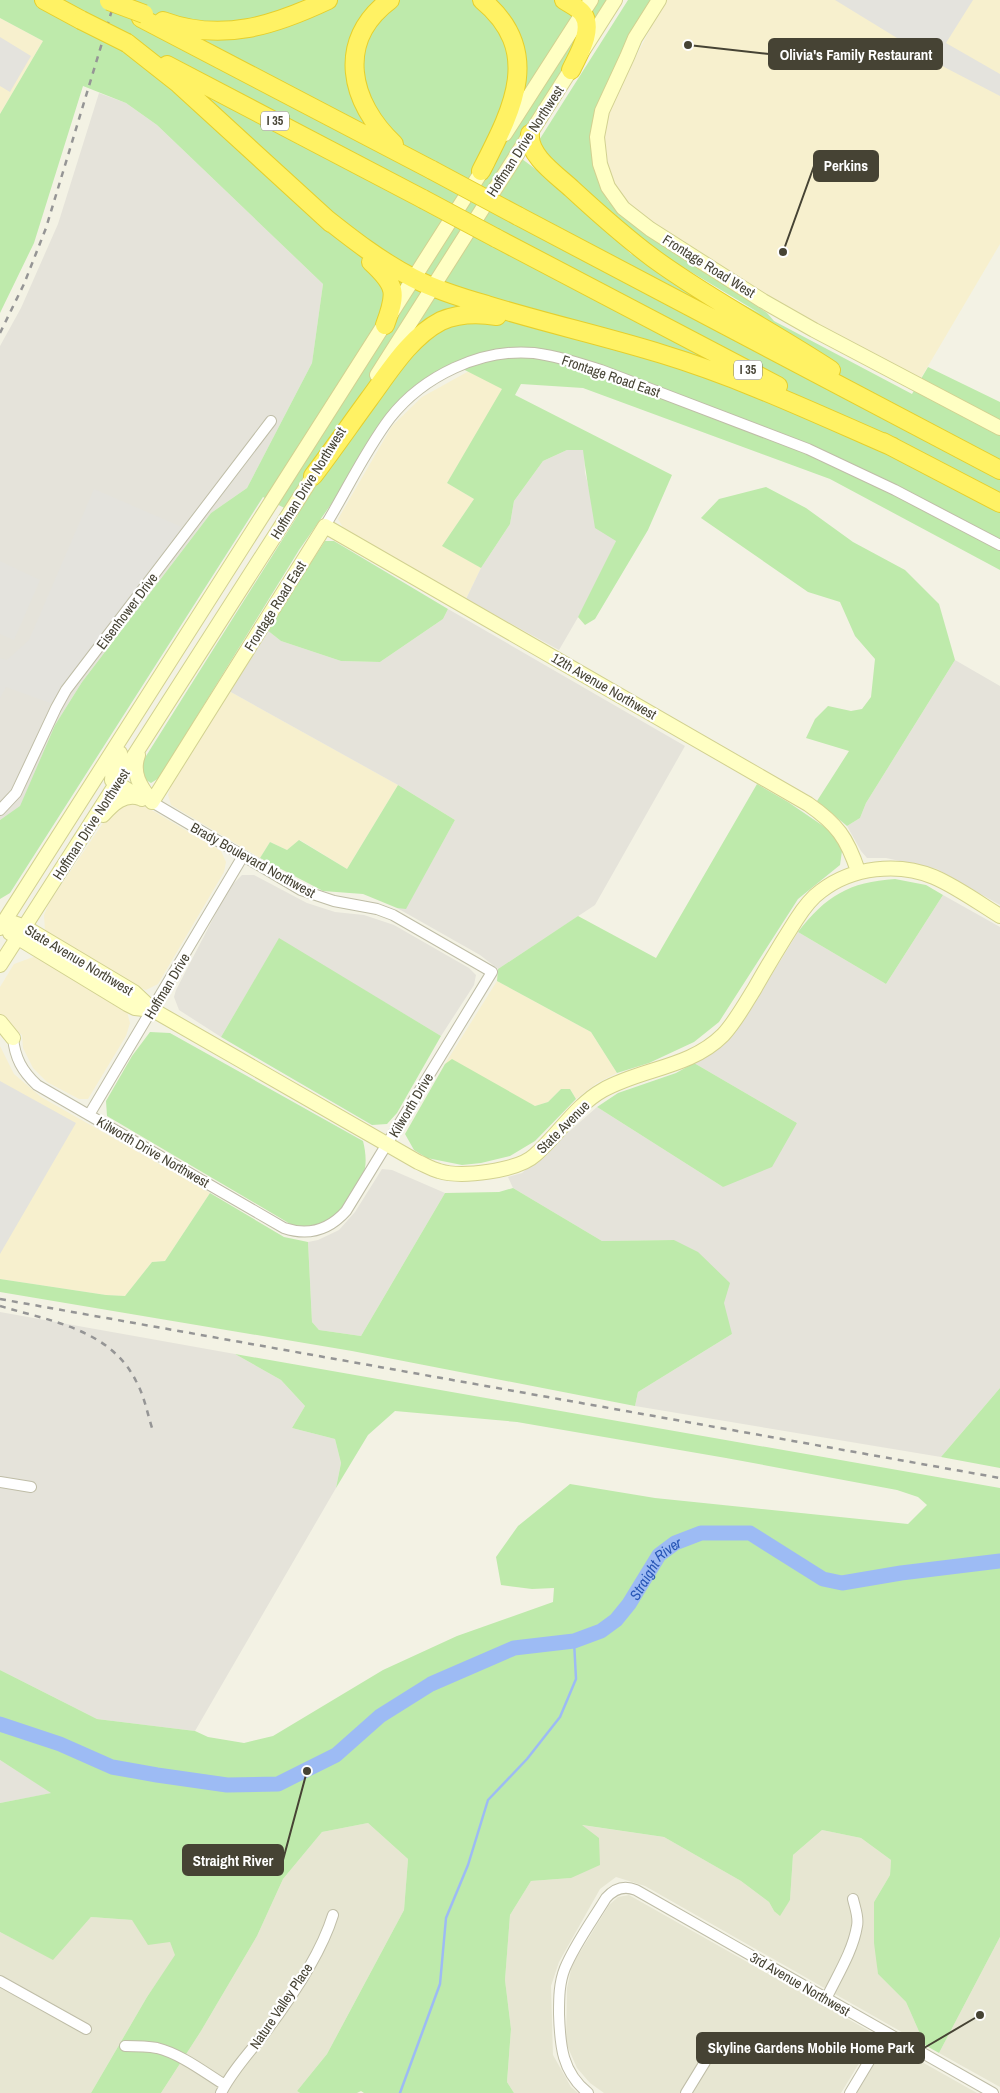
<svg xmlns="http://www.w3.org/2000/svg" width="1000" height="2093" font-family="'Archivo Narrow',sans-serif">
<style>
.residential{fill:#e7e6d2}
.commercial{fill:#f7f0ce}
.industrial{fill:#e5e3da}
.green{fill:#beeaab}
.parking{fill:#e4e3dd}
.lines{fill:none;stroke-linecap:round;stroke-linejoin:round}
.stream{stroke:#9dbbf4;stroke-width:2.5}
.river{stroke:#9dbbf4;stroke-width:15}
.street-casing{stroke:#bfbda7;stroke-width:12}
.secondary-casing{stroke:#d2d190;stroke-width:16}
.highway-casing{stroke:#e5cf2d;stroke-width:20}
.street{stroke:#fff;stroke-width:10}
.secondary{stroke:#ffffc3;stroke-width:14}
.highway{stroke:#fff264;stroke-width:18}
.rail{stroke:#959595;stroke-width:2.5;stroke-dasharray:6 6;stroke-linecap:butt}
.highway-bridge-casing{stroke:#e5cf2d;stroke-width:20;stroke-linecap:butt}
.highway-bridge{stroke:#fff264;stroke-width:18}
.labels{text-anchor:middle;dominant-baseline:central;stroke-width:4.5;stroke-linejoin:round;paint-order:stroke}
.shield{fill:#fff;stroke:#7e7b71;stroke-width:1}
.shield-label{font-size:12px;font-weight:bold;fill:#464334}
.street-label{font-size:14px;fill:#464334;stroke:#fff}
.water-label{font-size:15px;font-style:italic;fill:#2857b6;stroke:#fff}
.leader{fill:none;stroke:#464334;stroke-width:2}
.callout-dot{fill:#464334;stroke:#fff;stroke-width:2}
.callout{fill:#464334;stroke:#464334;stroke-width:2}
.callout-label{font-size:15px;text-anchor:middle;font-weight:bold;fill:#fff}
</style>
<rect width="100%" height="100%" fill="#f3f2e4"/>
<path class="residential" d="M368 1823 408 1859 404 1910 327 2054 297 2091 300 2093H161L201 2031 257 1936 283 1879 322 1832Z
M581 1825 664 1837 741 1881 769 1902 774 1911 790 1900 793 1855 822 1830 861 1838 891 1860 890 1875 874 1902 878 1974 906 2002 921 2036 907 2035 645 1886 616 1877 600 1889 559 1962 551 1986 553 2055 571 2087 578 2093H514L507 2082 511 2029 505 1980 510 1915 531 1881 571 1878Z
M629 1895 871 2032 872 2042 841 2093H604L590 2083 577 2068 566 2043 567 1988 572 1965 609 1905 618 1897Z
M91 1917 132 1920 170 1942 176 1955 147 1997 91 2093H0V1932L53 1959Z
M1000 1937V2087L939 2053Z
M887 2048 899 2049 977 2093H856L881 2052Z"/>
<path class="commercial" d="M665 0H1000V244L921 378 792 313 649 220 623 198 610 178 603 125 620 88Z
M0 18 43 41 0 114Z
M469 371 503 389 447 483 474 499 443 545 481 568 466 599 345 531 338 519 392 426 422 397Z
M229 691 398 785 347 869 300 840 287 850 270 842 260 858 171 805 168 795 173 779Z
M121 803 143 805 221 851 226 862 224 872 158 984 146 990 135 986 45 931 44 915 49 903 107 817Z
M36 956 127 1011 130 1023 126 1036 88 1099H79L47 1082 33 1068 23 1048 22 1035 0 1017V987L14 964Z
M497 981 591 1032 617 1073 597 1083 576 1099 570 1089H561L548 1102 535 1106 445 1064Z
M0 1046 14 1074 41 1097 210 1193 165 1261 152 1262 125 1296 106 1295 0 1279Z"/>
<path class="industrial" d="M99 93 126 103 157 125 323 284 312 363 247 488 211 513 82 682 55 725 20 807 0 820V346L21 308 58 224Z
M567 450H584L585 473 590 492 616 541 591 595 559 650 466 599 481 568 510 524 514 501 543 461Z
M448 609 685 746 595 905 498 969 480 955 397 908H406L455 820 398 785 229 691 267 630 281 641 341 661 380 662 443 619Z
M955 660 1000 686V905L937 869 886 858H867L861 851 847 826 860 818 866 803Z
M242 875H254L307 903 335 912 364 915 394 925 469 968 476 975 474 985 441 1036 279 939 221 1037 179 1010 174 997 176 990 229 888Z
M943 895 1000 927V1388L941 1457 635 1406 638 1392 732 1334 674 1240 602 1241 513 1188 508 1177 522 1173 597 1107 723 1187 797 1123 694 1063 727 1039 750 1010 798 932 886 984Z
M382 1169 392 1170 445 1193 361 1336 319 1330 312 1322 308 1242 318 1240 339 1230 355 1212Z
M0 1312 235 1354 281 1380 305 1406 292 1428 335 1439 341 1463 336 1488 195 1731 97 1719 0 1670Z
M0 1760 52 1793 0 1803Z"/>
<path class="green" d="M0 0H621L561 93 540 132 522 159 553 182 561 192 582 207 631 254 690 276 761 314 631 236 536 145 628 0H651L592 128 596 174 608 201 638 225 767 313 774 321 912 394 928 367 1000 402V570L830 479 583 388 521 384 515 395 672 475 648 530 595 619 585 625 578 617 616 541 595 528C591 502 586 476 583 450H567L543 461 514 501 510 524 481 568 442 546 474 499 447 483 502 389 453 364 414 386 299 550 159 778 151 783 143 778 141 764 298 515 263 497 10 893 0 899V820L20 806 55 725 82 682 211 513 247 488 312 363 323 284 157 125 126 103 83 86 34 243 0 313V114L43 41 0 18Z
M766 487 806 508 853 542 905 570 939 604 955 660 866 803 860 818 847 826 817 801 849 751 806 738 815 719 828 706 851 711 862 709 871 697 875 659 855 636 840 602 808 592 701 518 719 499Z
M325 541H334L448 609 443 619 380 662 341 661 281 641 267 630Z
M757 784 788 802 832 832 842 851 840 865 798 899 719 1022 694 1042 649 1063 617 1073 591 1032 497 981 498 969 578 916 656 958Z
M398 785 455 820 406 909 397 908 363 894 323 891 260 858 270 842 287 850 299 840 347 869Z
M895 879 926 885 943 895 886 984 798 932C826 896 849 882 895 879Z
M279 938 441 1036 397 1113 387 1124 372 1125 221 1037Z
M150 1032 170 1033 363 1141C366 1153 367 1165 363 1176 359 1187 340 1213 330 1220 319 1228 304 1227 292 1225L107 1116 106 1101 132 1056Z
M452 1059 535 1106 548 1102 561 1089H570L576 1099 535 1141 510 1156 481 1163 462 1165 427 1158 414 1150 405 1134 445 1064Z
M694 1063 797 1123 772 1167 723 1187 597 1107 618 1093 676 1073Z
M513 1188 602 1241 674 1240 698 1252 730 1283 724 1303 732 1334 638 1392 635 1406 352 1351 0 1292V1279L106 1295 125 1296 152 1262 165 1261 210 1193 284 1237 308 1242 312 1322 319 1330 361 1336 445 1193 499 1192Z
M235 1354 1000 1488V1937L939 2053 907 2035 921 2036 906 2002 878 1974 874 1943V1902L890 1875 891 1860 861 1838 822 1830 793 1855 790 1900 780 1916 774 1911 769 1902 741 1881 664 1837 582 1825 599 1838 600 1865 571 1878 531 1881 510 1915 505 1980 511 2029 507 2082 514 2093H364L361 2091 357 2093H300L297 2091 327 2054 404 1910 408 1859 368 1823 322 1832 283 1879 257 1936 201 2031 161 2093H91L147 1997 175 1955 170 1942 148 1945 132 1920 91 1917 53 1960 0 1932V1803L51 1793 0 1760V1670L97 1719 195 1731 208 1737 244 1743 273 1736 383 1670 457 1636 553 1602 554 1588 532 1589 501 1585 496 1557 518 1526 570 1484 655 1498 908 1524 927 1505 918 1497 897 1490 726 1458 517 1422 395 1411 368 1435 336 1488 341 1463 335 1439 292 1428 305 1406 281 1380Z
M1000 1388V1468L941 1457Z"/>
<path class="parking" d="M835 0H973L946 43 1000 74V96L946 68Z
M0 37 31 56 10 92 0 86Z
M94 489 184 528 53 704 6 687 0 698V658L7 660 29 640Z
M0 561 40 580 14 640 0 634Z
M0 1081 76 1123 0 1254Z"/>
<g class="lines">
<path class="stream" d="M400 2093 440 1984 446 1918 468 1865 488 1800 527 1759 560 1717 576 1679 574 1641"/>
<path class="river" id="s1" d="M0 1724 60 1744 112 1767 157 1775 227 1785 278 1784 336 1755 380 1716 431 1684 514 1648 574 1641 601 1631 616 1620 629 1604 659 1555 675 1543 701 1533H750L823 1579 842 1583 901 1573 1000 1561"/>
<defs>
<path id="street" d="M325 526C347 490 365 451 390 418 423 376 481 348 534 353 557 356 579 363 601 370L808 449 895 490 1000 545
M0 810 16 793 56 708 66 690 271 421
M13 1038C15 1058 22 1071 37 1085L284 1228C308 1236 329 1230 346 1211L492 972 393 915 377 909 334 901 301 890 152 802
M89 1115 243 856
M0 1482 31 1487
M0 1981 86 2029
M826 1999C837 1976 853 1951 857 1926 859 1917 855 1908 853 1899
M125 2046C136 2046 146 2046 157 2048 181 2054 204 2072 225 2085
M221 2093C232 2071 249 2053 264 2034 289 2001 321 1954 333 1915
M588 2093C562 2072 560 2046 559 2014 559 1998 559 1983 565 1968 575 1944 592 1921 606 1898 614 1889 624 1885 636 1890L993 2093
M686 2093 705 2062
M850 2093 886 2033"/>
<path id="secondary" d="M659 0 635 38 627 57 602 111 597 137 600 164 608 187 623 208 650 229 763 301 814 330 1000 428
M505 134 591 0
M377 375 615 0
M120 753 113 767 112 780 142 799
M138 755C131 774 141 787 152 802
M152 802 325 526 808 804C837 824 847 838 858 871
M103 815C113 804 124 793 140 798
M3 923H14L25 927 134 992 153 1010 418 1162C425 1165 432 1169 439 1171 461 1178 518 1171 535 1155 558 1135 576 1105 603 1090 642 1068 690 1068 723 1035 736 1021 745 1004 755 988 768 965 782 942 796 920 803 909 811 898 821 891 852 867 898 862 934 877 957 887 979 903 1000 916
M0 928 487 163
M10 933 127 1004 135 1008 153 1010
M0 965 319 467
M0 1022 13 1038"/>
<path id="highway" d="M44 0 81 20
M390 0C335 41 350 103 394 144
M564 0C570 4 579 8 583 14 594 30 578 55 571 70
M141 18 432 170
M163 21C222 43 275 25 328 0
M127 43 179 84 331 223
M167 65 423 199
M530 134C528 156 557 175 572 189 598 213 625 237 653 258 709 299 773 332 831 370
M481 171C511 112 545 52 482 0
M323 216C352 239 380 261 413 278 436 290 462 298 487 305 545 323 604 336 662 354 741 378 817 414 893 447
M518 216 1000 470
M496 238 778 386
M371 262C397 286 397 293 385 325
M883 442 1000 503
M313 476C332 451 350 425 369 399 389 372 410 337 441 321 459 313 478 313 497 316"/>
</defs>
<use href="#street" class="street-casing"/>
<use href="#secondary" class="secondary-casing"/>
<use href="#highway" class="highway-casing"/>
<use href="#street" class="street"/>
<use href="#secondary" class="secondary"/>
<use href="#highway" class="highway"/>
<path class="rail" d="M0 333 24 284 46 228 115 0
M0 1299 1000 1478
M0 1306C50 1321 110 1329 136 1381 144 1395 147 1412 152 1428"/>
<defs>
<path id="highway-bridge" d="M109 1 144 14
M81 20 127 43
M432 170 518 216
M423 199 496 238"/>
</defs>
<use href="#highway-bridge" class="highway-bridge-casing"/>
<use href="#highway-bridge" class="highway-bridge"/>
</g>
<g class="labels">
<g class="shield">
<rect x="261" y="111.5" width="28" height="19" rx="4"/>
<rect x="734" y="360.5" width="28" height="19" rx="4"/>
</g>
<g class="shield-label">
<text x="275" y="121">I 35</text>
<text x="748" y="370">I 35</text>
</g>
<g class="street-label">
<text transform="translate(525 141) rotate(-57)">Hoffman Drive Northwest</text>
<text transform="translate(709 266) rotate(32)">Frontage Road West</text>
<text transform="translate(611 376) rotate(19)">Frontage Road East</text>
<text transform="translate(308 483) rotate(-58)">Hoffman Drive Northwest</text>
<text transform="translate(275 606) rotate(-58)">Frontage Road East</text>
<text transform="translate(127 611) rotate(-53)">Eisenhower Drive</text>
<text transform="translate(604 686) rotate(30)">12th Avenue Northwest</text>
<text transform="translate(91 824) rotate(-57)">Hoffman Drive Northwest</text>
<text transform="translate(253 860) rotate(29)">Brady Boulevard Northwest</text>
<text transform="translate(79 960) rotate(31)">State Avenue Northwest</text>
<text transform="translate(167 986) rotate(-59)">Hoffman Drive</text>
<text transform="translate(411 1105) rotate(-59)">Kilworth Drive</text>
<text transform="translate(563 1127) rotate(-45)">State Avenue</text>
<text transform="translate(153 1152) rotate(30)">Kilworth Drive Northwest</text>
<text transform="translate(800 1984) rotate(30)">3rd Avenue Northwest</text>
<text transform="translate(281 2006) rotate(-56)">Nature Valley Place</text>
</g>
<g class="water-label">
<text stroke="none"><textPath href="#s1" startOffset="735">Straight River</textPath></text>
</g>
</g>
<path class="leader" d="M688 45L769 54M783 252L814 166M307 1771L283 1860M980 2015L924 2048"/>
<g class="callout-dot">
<circle cx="688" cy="45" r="5"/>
<circle cx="783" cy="252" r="5"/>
<circle cx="307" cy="1771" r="5"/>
<circle cx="980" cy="2015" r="5"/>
</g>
<g class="callout">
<rect x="769" y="39" width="173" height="30" rx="5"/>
<rect x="814" y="151" width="64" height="30" rx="5"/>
<rect x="183" y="1845" width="100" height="30" rx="5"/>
<rect x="697" y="2033" width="227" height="30" rx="5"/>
</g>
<g class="callout-label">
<text x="856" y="60">Olivia's Family Restaurant</text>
<text x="846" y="171">Perkins</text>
<text x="233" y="1866">Straight River</text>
<text x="811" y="2053">Skyline Gardens Mobile Home Park</text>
</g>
</svg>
